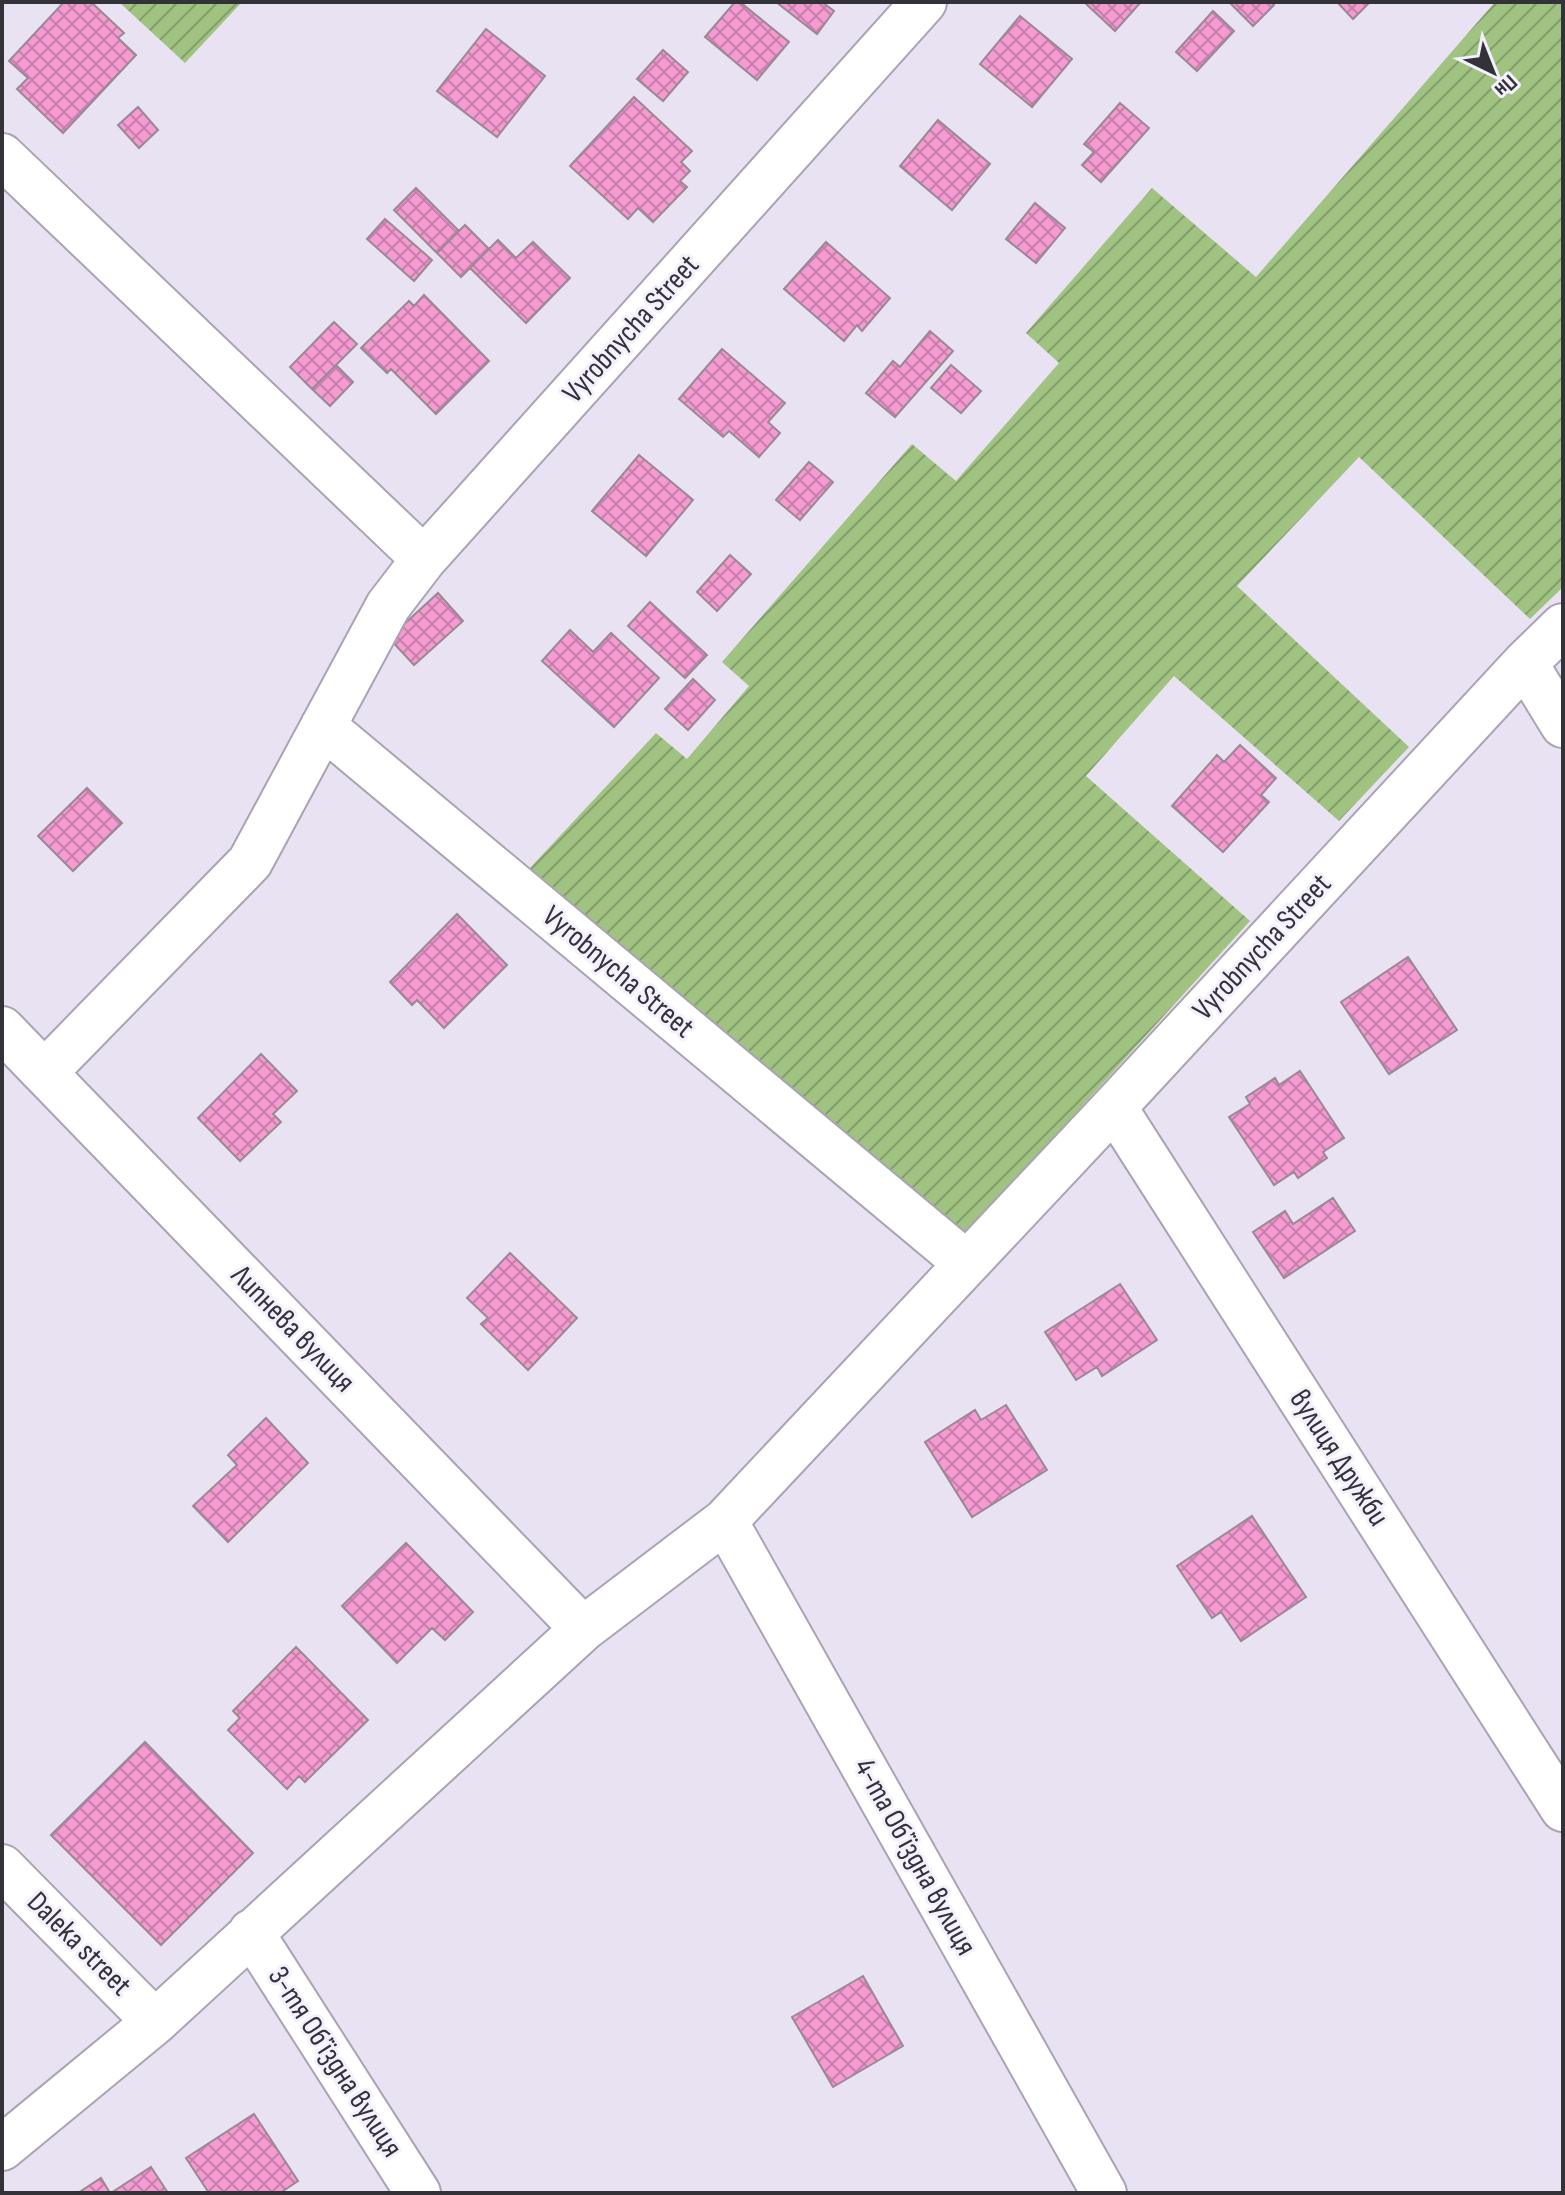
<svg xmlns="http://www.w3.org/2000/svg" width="1565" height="2195" font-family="'Sofia Sans Condensed',sans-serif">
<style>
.garden{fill:url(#garden-furrows)}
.building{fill:url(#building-cross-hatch);stroke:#9a8993;stroke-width:2}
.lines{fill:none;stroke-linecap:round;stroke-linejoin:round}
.minor-casing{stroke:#a9a3b4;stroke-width:48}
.minor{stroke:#fff;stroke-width:44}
.labels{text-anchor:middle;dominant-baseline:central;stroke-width:6;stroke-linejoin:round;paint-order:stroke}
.street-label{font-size:30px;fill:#343239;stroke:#f4f0fe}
</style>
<defs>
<pattern id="garden-furrows" width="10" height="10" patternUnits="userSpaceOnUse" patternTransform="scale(2)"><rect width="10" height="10" fill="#a0c382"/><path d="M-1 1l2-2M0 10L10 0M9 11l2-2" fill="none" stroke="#839f6b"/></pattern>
<pattern id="building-cross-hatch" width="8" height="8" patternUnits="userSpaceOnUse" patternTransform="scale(2)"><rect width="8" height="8" fill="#f59bd2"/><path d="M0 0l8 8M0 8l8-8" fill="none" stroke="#c77fab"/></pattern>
</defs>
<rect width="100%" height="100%" fill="#e8e2f3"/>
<path class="garden" d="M119 2H242L185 63Z
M1495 2H1563V587L1530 619 1359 457 1237 586 1409 747 1339 821 1174 676 1086 776 1250 921 964 1236 530 868 656 733 687 759 749 686 722 662 912 444 956 481 1059 363 1026 333 1152 188 1256 277Z"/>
<path class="building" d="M64 2H91L124 33 118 38 136 55 63 133 17 89 28 78 9 61Z
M735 2H740L789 42 757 80 705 37Z
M776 2H822L834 11 817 34Z
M1084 2H1141L1115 31Z
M1229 2H1271L1274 5 1253 26Z
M1337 2H1370L1353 19Z
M1213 11 1234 31 1197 71 1176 52Z
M1020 16 1072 59 1032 107 980 64Z
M486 29 545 76 497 137 437 91Z
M663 50 688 72 663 101 637 79Z
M634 97 692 151 681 162 690 171 680 181 687 187 653 222 638 208 628 219 570 166Z
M1120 103 1149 128 1101 182 1082 165 1094 152 1084 144Z
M138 107 158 130 139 148 118 125Z
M938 120 990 164 952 210 900 166Z
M416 188 459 231 437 253 394 210Z
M1035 203 1065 228 1036 263 1006 239Z
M385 219 432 260 414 281 367 239Z
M465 225 489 249 461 277 437 253Z
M498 240 516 258 533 242 570 278 526 323 470 268Z
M826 242 890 298 862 331 857 325 844 341 784 289Z
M424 295 489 361 436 414 391 369 387 373 361 348 409 301 414 306Z
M334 322 357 344 312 389 290 367Z
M930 331 953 351 895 417 866 393 893 361 900 367Z
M722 349 785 403 768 422 780 433 759 457 729 431 723 437 679 399Z
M336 365 353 382 330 406 312 389Z
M951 365 981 391 961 413 931 388Z
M639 455 693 500 646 556 592 511Z
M809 462 833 482 800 520 776 500Z
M730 555 751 574 717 611 697 592Z
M438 593 463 621 414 665 389 638Z
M650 602 707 655 685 678 628 626Z
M570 630 593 652 611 633 659 678 614 727 542 661Z
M693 679 715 700 688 730 665 709Z
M1240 745 1276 778 1261 795 1269 802 1223 852 1172 806 1217 755 1224 762Z
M87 788 122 823 73 871 38 836Z
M457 914 507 965 444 1028 417 1000 412 1005 390 982Z
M1408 957 1457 1030 1389 1074 1341 1002Z
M261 1054 297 1091 273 1114 281 1122 240 1161 198 1118Z
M1300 1071 1344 1138 1323 1152 1327 1158 1298 1178 1294 1172 1274 1185 1229 1117 1250 1104 1246 1097 1275 1078 1279 1085Z
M1333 1198 1355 1231 1284 1278 1253 1232 1285 1211 1293 1224Z
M510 1253 577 1318 528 1370 481 1324 488 1318 467 1298Z
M1120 1284 1157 1340 1102 1376 1097 1367 1076 1380 1045 1332Z
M1006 1405 1047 1470 972 1517 925 1442 975 1410 981 1420Z
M266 1418 308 1463 228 1542 193 1506 237 1465 228 1455Z
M1252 1516 1306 1597 1241 1641 1221 1612 1212 1618 1177 1566Z
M406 1543 473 1612 445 1640 432 1628 397 1663 342 1606Z
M296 1647 368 1720 305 1782 299 1776 287 1789 228 1730 240 1718 233 1711Z
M145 1742 253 1853 161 1945 51 1835Z
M863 1976 903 2046 833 2087 792 2017Z
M254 2114 298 2181 280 2193H209L186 2158Z
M151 2167 168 2193H111Z
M101 2178 110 2193H78Z"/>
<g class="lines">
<defs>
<path id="minor" d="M2 156 424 559
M1525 663 1563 725
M323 726 966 1263
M2 1029 583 1629
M45 1072 250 862 388 606 424 559 924 2
M1114 1107 1563 1809
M725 1521 1104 2193
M2 1867 155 2022
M251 1932 418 2193
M2 2148 155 2022 583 1629 725 1521 1114 1107 1525 663 1563 626"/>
</defs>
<use href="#minor" class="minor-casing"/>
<use href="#minor" class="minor"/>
</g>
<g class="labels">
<g class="street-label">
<text transform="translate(631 329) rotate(-48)">Vyrobnycha Street</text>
<text transform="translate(1262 947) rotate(-47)">Vyrobnycha Street</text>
<text transform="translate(618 972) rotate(40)">Vyrobnycha Street</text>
<text transform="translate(293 1329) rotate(46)">Липнева вулиця</text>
<text transform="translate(1339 1458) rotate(57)">вулиця Дружби</text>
<text transform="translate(915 1857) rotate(61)">4-та Обʼїздна вулиця</text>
<text transform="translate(79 1944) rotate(45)">Daleka street</text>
<text transform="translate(335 2062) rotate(57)">3-тя Обʼїздна вулиця</text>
</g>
</g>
<rect width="1565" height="2195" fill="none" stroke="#343239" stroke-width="8"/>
<g transform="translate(1493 72) rotate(137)" stroke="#f4f0fe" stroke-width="6" paint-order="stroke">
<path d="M0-6L14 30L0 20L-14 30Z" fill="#343239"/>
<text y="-12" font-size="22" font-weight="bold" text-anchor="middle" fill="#343239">Пн</text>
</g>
</svg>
